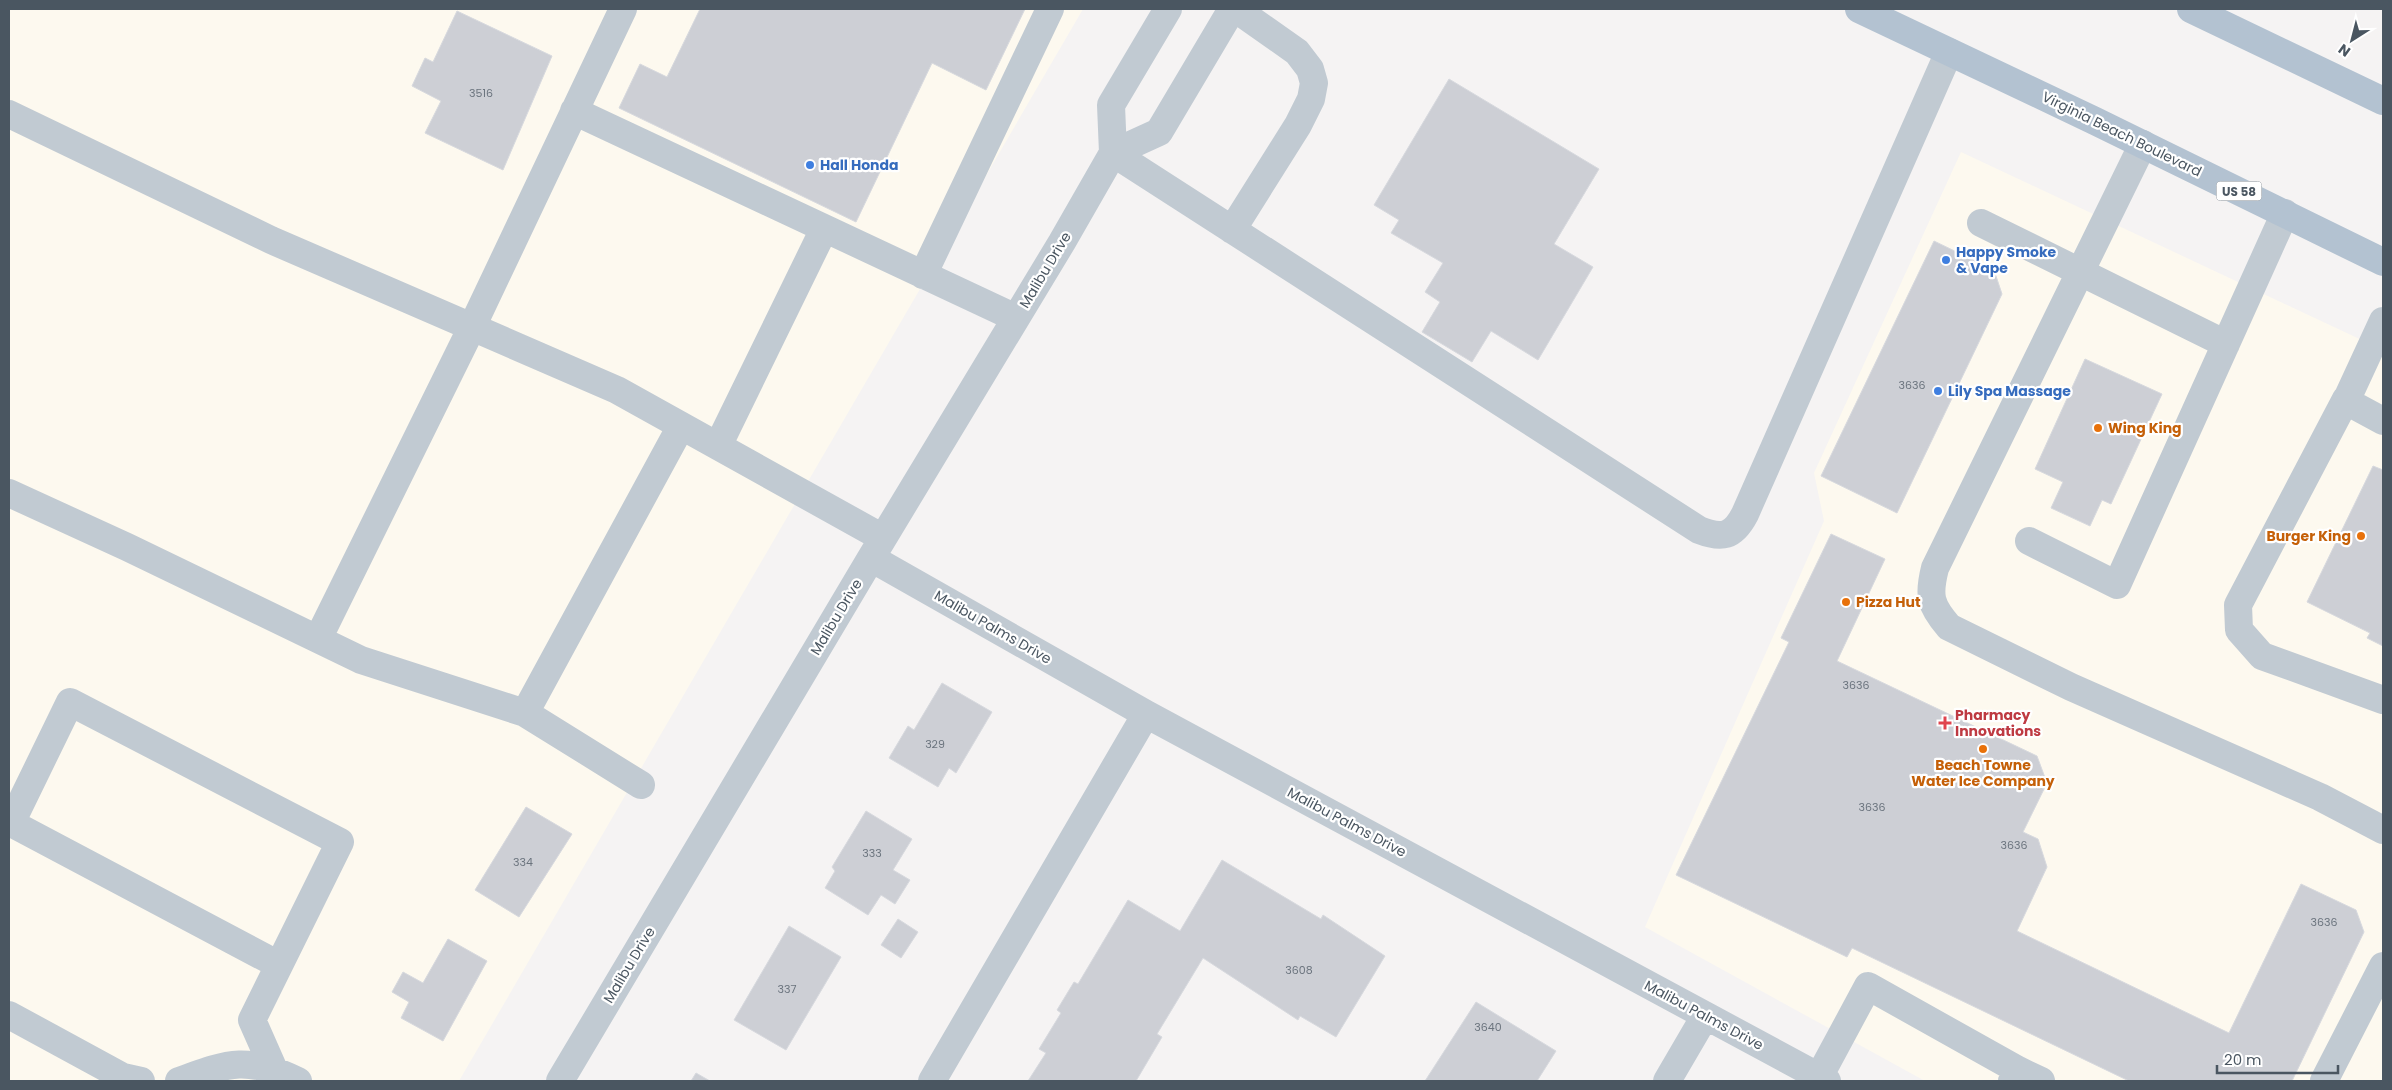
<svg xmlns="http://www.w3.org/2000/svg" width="2392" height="1090" font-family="Poppins,sans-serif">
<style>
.commercial{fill:#fdf9ef}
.building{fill:#cdcfd5;stroke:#d7d9de}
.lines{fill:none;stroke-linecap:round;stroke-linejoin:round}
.minor{stroke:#c1cad2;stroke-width:28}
.major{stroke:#b3c2d1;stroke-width:28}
.shop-dot{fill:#3f7fe0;stroke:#fff;stroke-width:2}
.food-dot{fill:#e8710a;stroke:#fff;stroke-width:2}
.health-dot{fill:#e0444e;stroke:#fff;stroke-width:2}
.labels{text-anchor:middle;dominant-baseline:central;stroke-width:4.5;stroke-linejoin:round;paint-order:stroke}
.number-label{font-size:11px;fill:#6b747e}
.shield{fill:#fff;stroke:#808990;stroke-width:1}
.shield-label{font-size:12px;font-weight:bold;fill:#4a5661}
.street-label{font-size:14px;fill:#4a5661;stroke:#fff}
.shop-label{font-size:14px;font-weight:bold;fill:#366cbe;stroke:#fff;text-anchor:start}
.food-label{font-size:14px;font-weight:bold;fill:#c56008;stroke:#fff;text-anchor:start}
.health-label{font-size:14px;font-weight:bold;fill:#be3a42;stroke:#fff;text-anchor:start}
</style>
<rect width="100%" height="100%" fill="#f5f3f3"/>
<path class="commercial" d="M9 9H1083L459 1081H9Z
M1961 152 2383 350V1081H1925L1645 927 1824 521 1814 473Z"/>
<path class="building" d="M700 9H1025L986 90 932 63 856 222 619 108 640 64 667 77Z
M457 11 552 56 503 170 425 133 441 101 412 86 425 58 433 62Z
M1449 79 1599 169 1554 244 1593 267 1538 360 1491 331 1472 362 1422 332 1440 302 1425 292 1443 263 1391 233 1399 220 1374 205Z
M1934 241 1994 270 2002 294 1897 513 1821 476Z
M2085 359 2162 394 2111 504 2102 500 2090 526 2051 508 2063 482 2035 469Z
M2373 466 2383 470V646L2367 638 2370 633 2307 602Z
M1831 534 1885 559 1837 661 2037 756 2047 783 2023 832 2038 839 2047 867 2017 931 2229 1033 2301 884 2356 910 2364 932 2292 1081H2129L1852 948 1847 957 1676 875 1789 642 1781 638Z
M942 683 992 712 956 773 949 768 938 787 889 758 908 726 914 730Z
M526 807 572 834 519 917 475 890Z
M866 811 912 839 893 870 910 880 895 904 881 895 868 915 825 888 835 871 832 867Z
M1222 860 1321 919 1323 915 1385 956 1336 1037 1300 1016 1298 1020 1203 958 1157 1034 1162 1037 1136 1081H1028L1046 1053 1039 1049 1061 1013 1057 1010 1074 982 1078 984 1128 900 1180 931Z
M898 919 918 932 901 958 881 945Z
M789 926 841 957 786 1050 734 1020Z
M448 939 487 961 443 1041 401 1018 409 1002 392 992 403 972 423 983Z
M1476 1002 1556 1051 1537 1081H1425Z
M696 1073 710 1081H691Z"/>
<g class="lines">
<path class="minor" d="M574 111 1016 318
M9 114 271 240 617 390 883 538
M2143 144 1935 568C1928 596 1930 605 1949 627L2071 687 2320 797 2383 830
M1113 153 1699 530C1722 539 1733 537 1745 514L1949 52
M1113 153 1159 132 1232 9
M1981 223 2226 344
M1232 230 1298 125 1311 99 1314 83 1310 69 1297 52 1236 9
M923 275 1050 9
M2383 321 2346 401 2383 421
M2346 399 2238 605 2239 630 2262 656 2383 700
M718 446 824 229
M9 493 127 547 361 660 525 713 641 785
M2029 541 2117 585 2285 213
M871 558 1146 714 1827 1081
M318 639 472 327 623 9
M525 713 681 426
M9 1015 123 1077 141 1081
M274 1070 252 1020 340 842 70 702 11 823 279 965
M1819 1077 1868 986 2018 1070
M179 1081C231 1062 246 1056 298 1081
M560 1081 871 558 1062 242 1113 153 1111 105 1168 9
M932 1081 1146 714
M1667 1081 1705 1016
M2012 1081 2018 1070 2041 1081
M2324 1081 2383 966"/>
<path class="major" d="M1859 9 2095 121 2383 262
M2191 9 2383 101"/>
</g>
<g class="shop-dot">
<circle cx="810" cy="165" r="5"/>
<circle cx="1946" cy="260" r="5"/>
<circle cx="1938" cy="391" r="5"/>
</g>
<g class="food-dot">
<circle cx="2098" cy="428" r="5"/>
<circle cx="2361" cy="536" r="5"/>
<circle cx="1846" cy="602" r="5"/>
<circle cx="1983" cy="749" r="5"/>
</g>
<path class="health-dot" d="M1942.5 715.5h5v5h5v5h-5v5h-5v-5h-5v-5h5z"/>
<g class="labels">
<g class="number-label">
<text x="481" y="93">3516</text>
<text x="1912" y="385">3636</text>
<text x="1856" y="685">3636</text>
<text x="935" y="744">329</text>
<text x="1872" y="807">3636</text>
<text x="2014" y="845">3636</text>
<text x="872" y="853">333</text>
<text x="523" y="862">334</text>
<text x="2324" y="922">3636</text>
<text x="1299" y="970">3608</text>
<text x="787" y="989">337</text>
<text x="1488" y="1027">3640</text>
</g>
<rect class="shield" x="2216.5" y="181.5" width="45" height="19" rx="4"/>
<g class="shield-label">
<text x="2239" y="191">US 58</text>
</g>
<g class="street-label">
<text transform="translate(2122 134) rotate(26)">Virginia Beach Boulevard</text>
<text transform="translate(1045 270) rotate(-59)">Malibu Drive</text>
<text transform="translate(836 617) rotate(-59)">Malibu Drive</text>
<text transform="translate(993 627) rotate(30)">Malibu Palms Drive</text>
<text transform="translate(1347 822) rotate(28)">Malibu Palms Drive</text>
<text transform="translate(629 965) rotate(-59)">Malibu Drive</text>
<text transform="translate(1704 1015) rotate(28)">Malibu Palms Drive</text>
</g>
<g class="shop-label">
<text x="820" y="165">Hall Honda</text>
<text x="1956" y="252">Happy Smoke<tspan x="1956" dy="16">&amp; Vape</tspan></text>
<text x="1948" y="391">Lily Spa Massage</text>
</g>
<g class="food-label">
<text x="2108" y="428">Wing King</text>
<text x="2351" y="536" text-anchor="end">Burger King</text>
<text x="1856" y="602">Pizza Hut</text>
<text x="1983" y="765" text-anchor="middle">Beach Towne<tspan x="1983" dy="16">Water Ice Company</tspan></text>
</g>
<g class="health-label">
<text x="1955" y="715">Pharmacy<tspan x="1955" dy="16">Innovations</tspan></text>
</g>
</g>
<rect width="2392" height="1090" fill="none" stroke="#4a5661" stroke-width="20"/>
<g transform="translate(2352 40) rotate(216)" stroke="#ffffff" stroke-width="4" paint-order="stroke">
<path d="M0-4L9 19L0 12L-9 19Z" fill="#4a5661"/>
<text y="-8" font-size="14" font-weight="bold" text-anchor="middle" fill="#4a5661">N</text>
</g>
<path d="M2217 1065v8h121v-8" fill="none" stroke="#4a5661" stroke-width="2.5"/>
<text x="2224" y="1065" font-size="15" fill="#4a5661" stroke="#ffffff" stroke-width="4" paint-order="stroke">20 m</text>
</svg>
